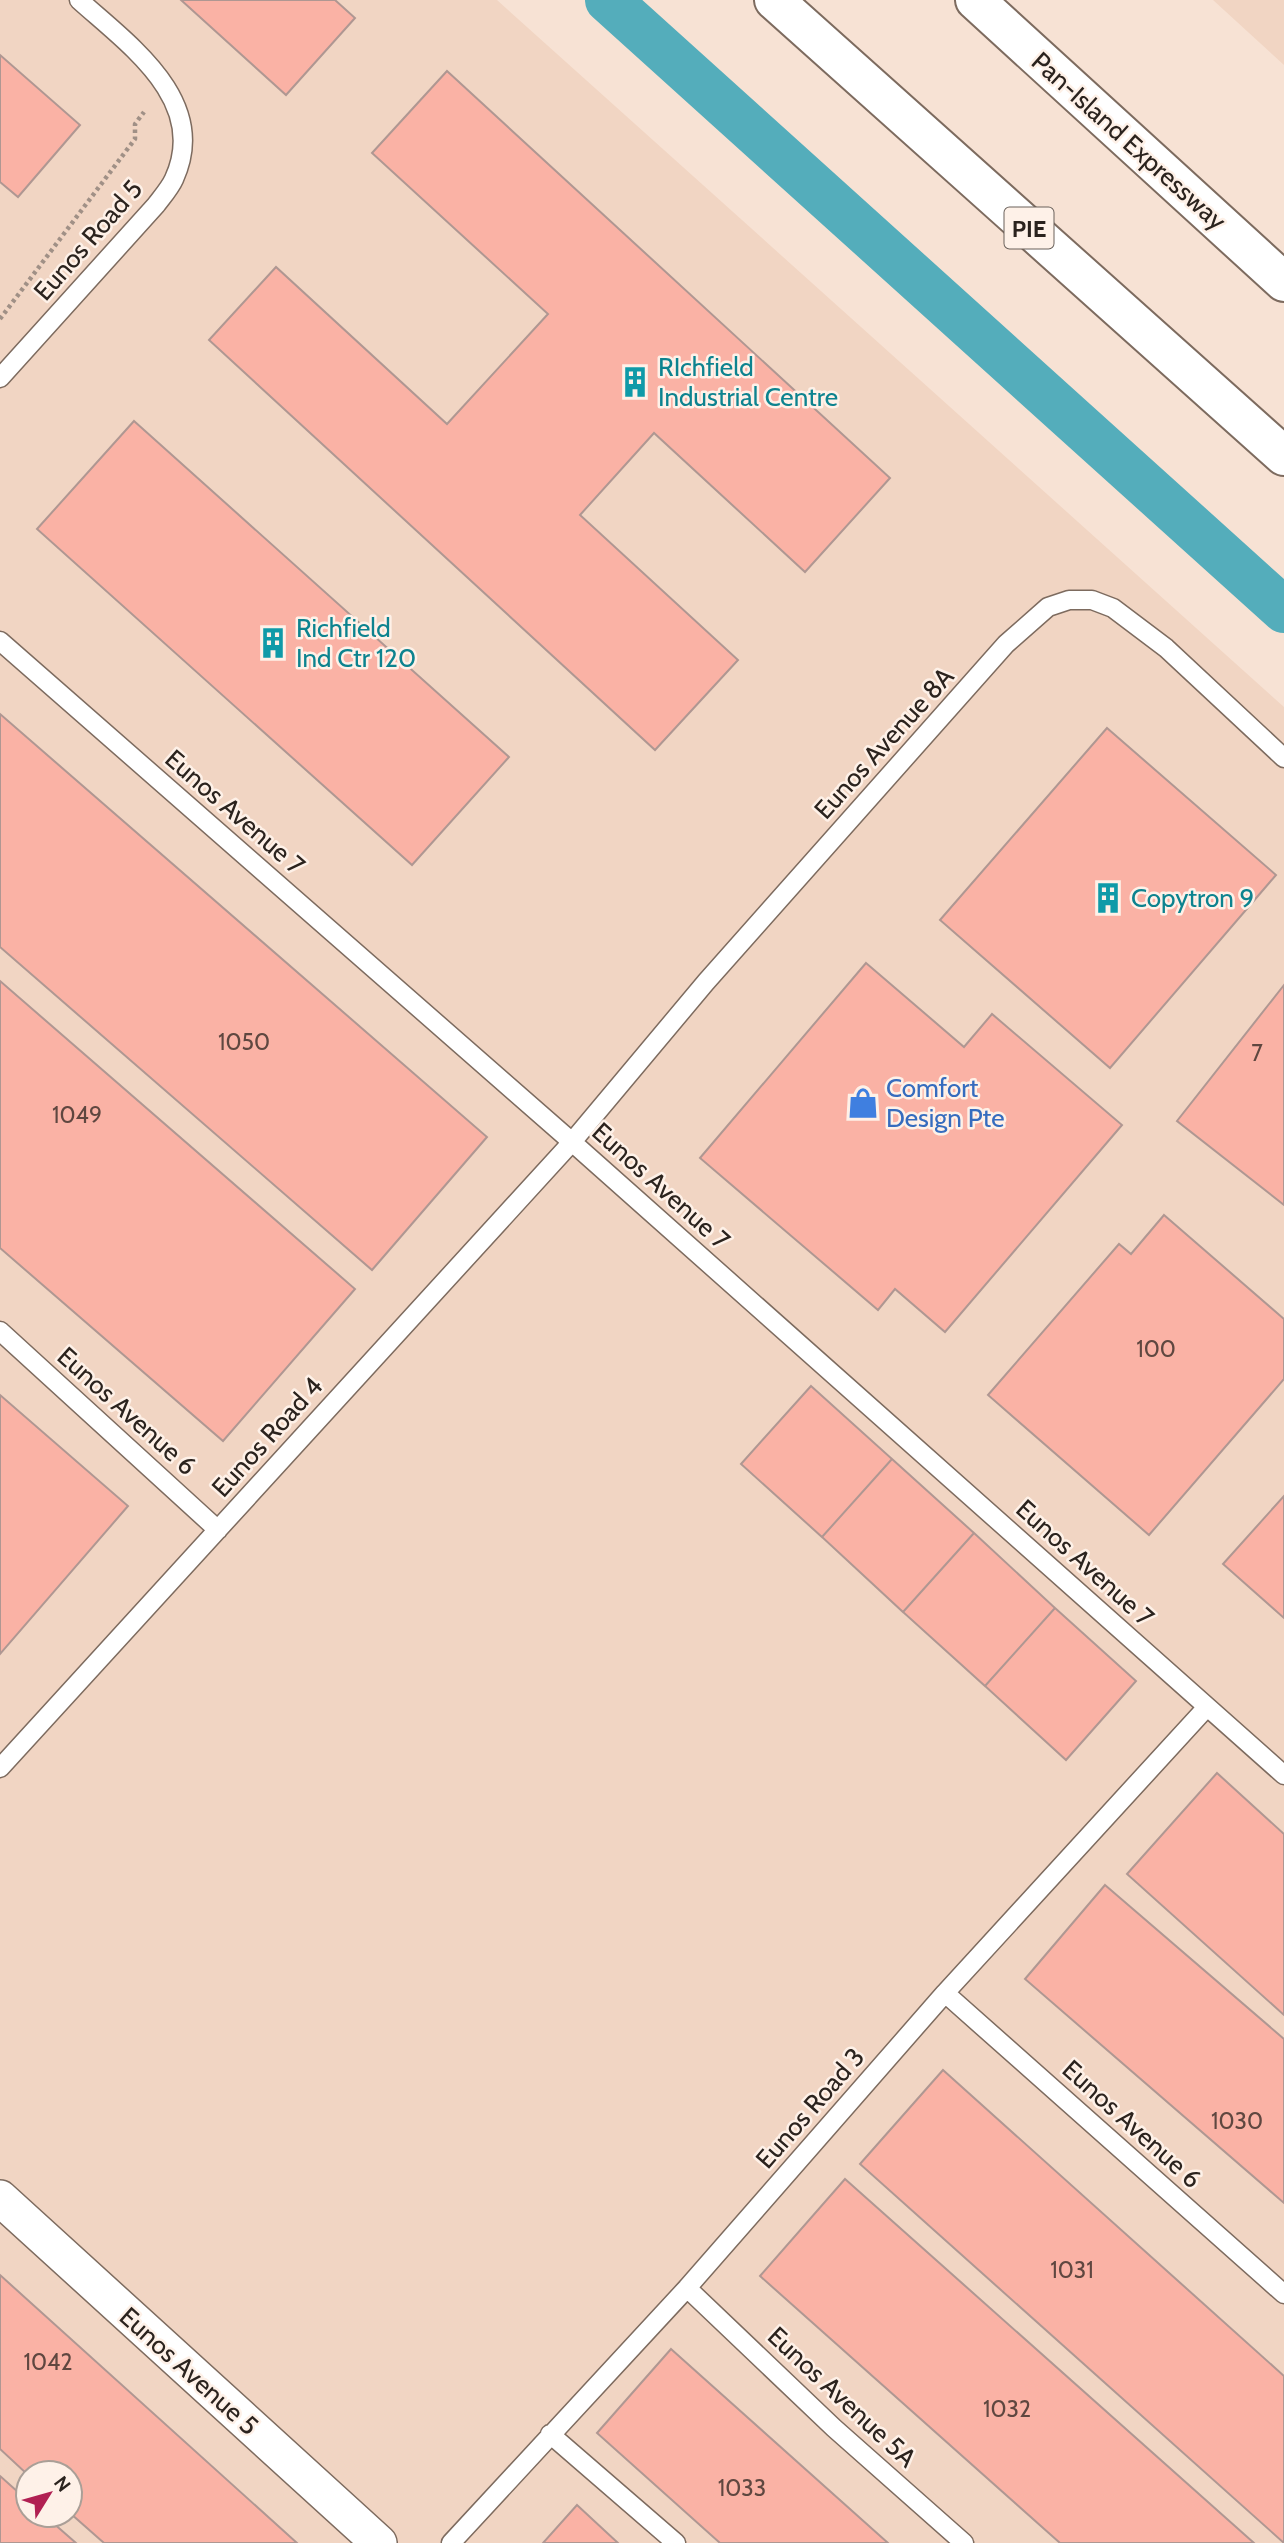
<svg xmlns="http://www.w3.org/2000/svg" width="1284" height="2543" font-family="Cabin,sans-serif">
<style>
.built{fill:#f1d5c3;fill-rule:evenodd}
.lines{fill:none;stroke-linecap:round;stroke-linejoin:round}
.canal{stroke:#54adbb;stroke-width:46}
.building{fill:#fab2a5;stroke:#af9792;stroke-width:2}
.service-casing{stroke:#7d6b5f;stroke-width:21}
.minor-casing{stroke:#7d6b5f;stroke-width:38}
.motorway-casing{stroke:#7d6b5f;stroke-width:42}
.path{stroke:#a09086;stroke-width:4.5;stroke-dasharray:3.5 3.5;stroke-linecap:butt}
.service{stroke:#fff;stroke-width:18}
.minor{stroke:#fff;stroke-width:35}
.motorway{stroke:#fff;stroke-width:38}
.labels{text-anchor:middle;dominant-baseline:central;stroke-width:5;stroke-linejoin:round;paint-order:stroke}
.number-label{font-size:23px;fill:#5f4740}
.shield{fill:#fef1e8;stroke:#6a615b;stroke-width:2}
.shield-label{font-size:24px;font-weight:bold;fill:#2b231e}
.street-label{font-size:26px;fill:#2b231e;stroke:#fef1e8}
.culture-label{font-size:26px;fill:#0d838f;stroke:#fef1e8;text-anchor:start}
.shop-label{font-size:26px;fill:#366cbe;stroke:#fef1e8;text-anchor:start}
</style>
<rect width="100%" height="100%" fill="#f7e2d4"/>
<path class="built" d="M0 0H497L1284 707V2543H0ZM28 2473H70V2515H28Z
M1213 0H1284V65Z"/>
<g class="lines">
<path class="canal" d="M608 0 1284 610"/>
</g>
<path class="building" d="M181 0H335L355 18 286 95Z
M0 55 80 125 18 197 0 182Z
M447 71 890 478 805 572 654 433 580 515 738 660 655 750 209 340 276 267 447 424 548 314 372 153Z
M134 421 509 757 412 865 37 529Z
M0 714 487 1137 372 1270 0 947Z
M1107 728 1276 875 1110 1068 940 920Z
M866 963 964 1047 992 1014 1122 1125 945 1332 895 1289 878 1310 700 1158Z
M0 981 355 1289 223 1441 0 1248Z
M1284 985V1205L1177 1121Z
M1164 1215 1284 1319V1379L1149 1535 988 1395 1119 1244 1131 1254Z
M811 1386 892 1459 822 1537 741 1464Z
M0 1395 128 1506 0 1654Z
M892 1459 974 1533 903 1612 822 1537Z
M1284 1496V1618L1223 1564Z
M974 1533 1055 1608 985 1686 903 1612Z
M1055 1608 1136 1681 1066 1760 985 1686Z
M1217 1773 1284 1834V2015L1127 1874Z
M1105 1885 1284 2039V2203L1025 1979Z
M943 2070 1284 2376V2543L860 2164Z
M845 2179 1254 2543H1060L760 2276Z
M0 2275 297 2543H104L70 2513V2473L28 2475 0 2449Z
M671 2349 888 2543H720L597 2433Z
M0 2476 28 2501V2515H44L76 2543H0Z
M577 2505 618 2543H543Z"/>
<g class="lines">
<defs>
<path id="service" d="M0 378 156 205C162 197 170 188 174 179 210 101 129 45 79 0
M0 641 572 1142 1284 1775
M0 1331 218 1530
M0 1768 572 1142 706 982 1006 644 1048 607 1069 600H1092L1113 608 1166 648 1284 758
M945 1993 1284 2294
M687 2288 834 2428 964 2543
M550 2434 676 2543
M451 2543 687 2288 945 1993 1207 1707"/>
<path id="minor" d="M0 2198 379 2543"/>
<path id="motorway" d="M774 0 1284 456
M975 0 1284 282"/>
</defs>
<use href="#service" class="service-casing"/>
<use href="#minor" class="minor-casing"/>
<use href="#motorway" class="motorway-casing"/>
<path class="path" d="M0 319 135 139V124L144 112"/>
<use href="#service" class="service"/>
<use href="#minor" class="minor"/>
<use href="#motorway" class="motorway"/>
</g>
<defs>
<symbol id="building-bare" viewBox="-9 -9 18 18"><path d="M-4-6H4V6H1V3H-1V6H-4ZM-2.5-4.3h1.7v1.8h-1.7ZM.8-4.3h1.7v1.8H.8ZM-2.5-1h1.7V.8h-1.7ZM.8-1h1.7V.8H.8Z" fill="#0f9aa8" stroke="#fef1e8" stroke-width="2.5" paint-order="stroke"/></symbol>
<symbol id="shop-bare" viewBox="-9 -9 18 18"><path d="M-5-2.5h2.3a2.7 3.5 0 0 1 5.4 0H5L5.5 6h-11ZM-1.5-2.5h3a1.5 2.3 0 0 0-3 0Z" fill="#3f7fe0" stroke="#fef1e8" stroke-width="2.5" paint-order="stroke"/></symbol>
</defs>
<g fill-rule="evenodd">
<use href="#building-bare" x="613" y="360" width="44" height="44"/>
<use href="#building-bare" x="251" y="621" width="44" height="44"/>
<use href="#building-bare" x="1086" y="876" width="44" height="44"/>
<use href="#shop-bare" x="841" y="1081" width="44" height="44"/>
</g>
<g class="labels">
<g class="number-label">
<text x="244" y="1042">1050</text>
<text x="1257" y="1053">7</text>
<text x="77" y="1115">1049</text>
<text x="1156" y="1349">100</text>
<text x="1237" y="2121">1030</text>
<text x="1072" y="2270">1031</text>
<text x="48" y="2362">1042</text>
<text x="1007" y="2409">1032</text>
<text x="742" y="2488">1033</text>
</g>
<rect class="shield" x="1004.5" y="207.5" width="49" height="41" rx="5"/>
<g class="shield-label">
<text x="1029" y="228">PIE</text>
</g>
<g class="street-label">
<text transform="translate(1129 141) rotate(42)">Pan-Island Expressway</text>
<text transform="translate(88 240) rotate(-49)">Eunos Road 5</text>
<text transform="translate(884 743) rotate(-48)">Eunos Avenue 8A</text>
<text transform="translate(235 812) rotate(41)">Eunos Avenue 7</text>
<text transform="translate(661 1186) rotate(42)">Eunos Avenue 7</text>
<text transform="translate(127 1411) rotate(42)">Eunos Avenue 6</text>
<text transform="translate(267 1437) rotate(-48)">Eunos Road 4</text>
<text transform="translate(1085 1563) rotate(42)">Eunos Avenue 7</text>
<text transform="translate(810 2108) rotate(-49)">Eunos Road 3</text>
<text transform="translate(1132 2124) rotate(42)">Eunos Avenue 6</text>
<text transform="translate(189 2371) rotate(42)">Eunos Avenue 5</text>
<text transform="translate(842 2397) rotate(43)">Eunos Avenue 5A</text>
</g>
<g class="culture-label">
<text x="658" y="367">RIchfield<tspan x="658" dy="30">Industrial Centre</tspan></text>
<text x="296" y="628">Richfield<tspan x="296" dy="30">Ind Ctr 120</tspan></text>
<text x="1131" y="898">Copytron 9</text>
</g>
<g class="shop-label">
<text x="886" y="1088">Comfort<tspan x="886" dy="30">Design Pte</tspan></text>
</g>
</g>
<g transform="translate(49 2494) rotate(53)"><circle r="33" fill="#fef1e8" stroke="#aa9f97" stroke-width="2"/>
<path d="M0-5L12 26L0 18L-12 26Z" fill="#b12052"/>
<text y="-10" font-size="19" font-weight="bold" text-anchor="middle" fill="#2b231e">N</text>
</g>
</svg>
